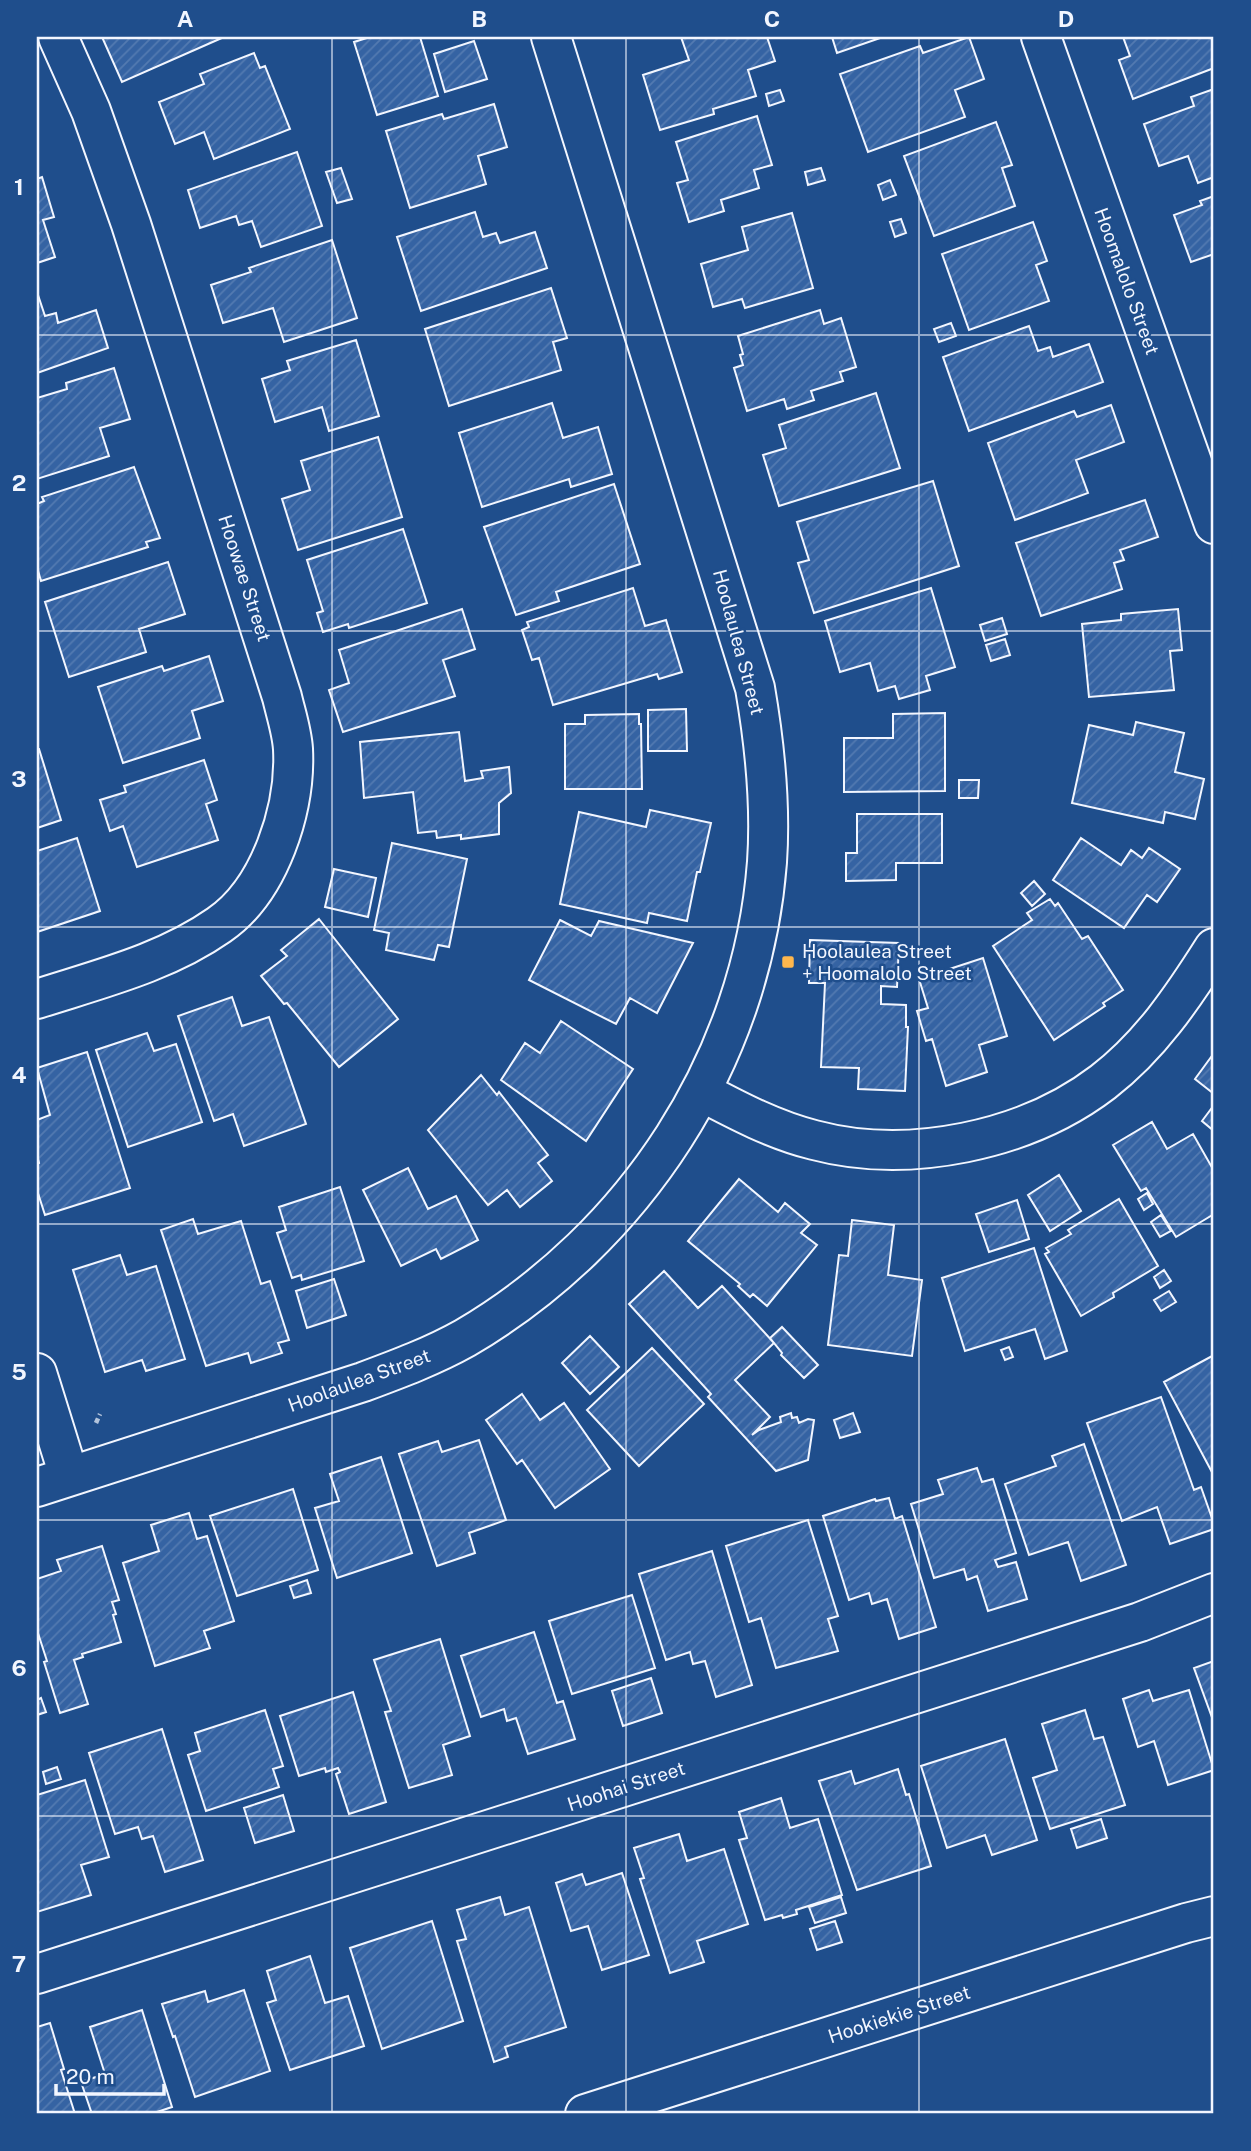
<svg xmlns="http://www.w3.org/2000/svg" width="1251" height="2151" font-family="'Public Sans',sans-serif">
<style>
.building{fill:url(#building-hatch);stroke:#f2f6ff;stroke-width:2}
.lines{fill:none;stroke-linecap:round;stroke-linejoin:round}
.minor-casing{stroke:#f2f6ff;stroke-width:42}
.path{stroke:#b3c4dc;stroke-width:4.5;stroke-dasharray:5 3.5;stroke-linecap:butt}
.minor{stroke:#1f4e8c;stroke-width:38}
.grid{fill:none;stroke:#f2f6ff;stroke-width:2;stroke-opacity:0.55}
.poi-dot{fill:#ffb74d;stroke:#1f4e8c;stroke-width:2.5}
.labels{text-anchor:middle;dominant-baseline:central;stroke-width:5;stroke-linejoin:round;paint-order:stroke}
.street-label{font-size:19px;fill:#f2f6ff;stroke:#1f4e8c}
.poi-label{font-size:19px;fill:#f2f6ff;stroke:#1f4e8c;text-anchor:start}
.neatline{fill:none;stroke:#f2f6ff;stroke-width:2.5}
.grid-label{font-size:23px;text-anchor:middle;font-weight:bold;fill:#f2f6ff}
</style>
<defs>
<pattern id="building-hatch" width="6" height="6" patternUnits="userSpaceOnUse" patternTransform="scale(1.75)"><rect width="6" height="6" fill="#3563a3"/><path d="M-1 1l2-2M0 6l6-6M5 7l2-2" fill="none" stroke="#537ab1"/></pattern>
</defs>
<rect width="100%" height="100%" fill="#1f4e8c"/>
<path class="building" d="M102 37H224L122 82Z
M370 37H420L438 96 377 115 354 42Z
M681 37H767L775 61 748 70 756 96 713 109 714 114 660 130 643 75 689 60Z
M832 37H883L837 53Z
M969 37 984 79 955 90 965 117 868 152 840 74 920 46 923 53Z
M1123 37H1214V68L1133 99 1119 60 1130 56Z
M474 41 487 79 445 92 434 54Z
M254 53 260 68 265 66 290 129 214 159 204 132 175 144 159 102 204 84 200 74Z
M1214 89V177L1198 183 1188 156 1159 166 1144 124 1194 106 1191 97Z
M780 90 784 101 769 106 766 94Z
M494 104 507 147 478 156 486 184 410 208 386 131 442 114 444 119Z
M757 116 772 165 754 170 759 188 721 200 724 211 689 222 677 183 688 180 676 142Z
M996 122 1012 165 1002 168 1015 206 934 236 904 156Z
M297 152 322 226 261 247 252 221 239 225 236 216 200 228 188 190Z
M341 168 352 199 337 203 326 172Z
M821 168 825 180 808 185 805 172Z
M42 177 54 217 43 220 55 257 37 263V179Z
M890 180 896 195 883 200 878 185Z
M1214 196V254L1191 262 1174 215 1202 205 1200 201Z
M475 212 483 237 496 233 500 243 535 232 547 268 421 311 397 237Z
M792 213 813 288 745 308 742 299 713 307 701 264 748 250 742 227Z
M901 219 906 233 895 237 890 222Z
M1033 222 1047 261 1036 265 1049 301 969 330 942 254Z
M332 240 357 318 284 342 273 308 223 323 211 285 251 272 249 268Z
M551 288 567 338 553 342 561 370 449 406 425 329Z
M37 292 45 316 56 313 58 323 96 310 108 348 37 373Z
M820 310 824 324 841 318 856 367 840 372 843 381 811 391 814 400 787 409 784 399 747 411 734 368 743 365 740 355 743 354 738 336Z
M951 323 956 336 939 342 934 329Z
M1029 326 1038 351 1050 347 1053 357 1089 344 1103 382 969 431 943 357Z
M356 340 379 416 329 431 322 407 275 422 262 379 290 370 287 361Z
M114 368 130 419 100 428 109 456 37 479V398L67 389 66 383Z
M876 393 900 468 779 506 763 455 786 448 779 425Z
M552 403 563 438 598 427 612 474 571 487 569 479 482 507 459 433Z
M1111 405 1124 442 1076 460 1088 493 1015 520 988 443 1074 411 1077 417Z
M378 437 402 517 298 550 282 499 310 490 301 461Z
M134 467 160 538 146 542 148 547 41 581 37 567V504L44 501 42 497Z
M933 481 959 566 814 613 798 563 809 560 797 522Z
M614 484 640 564 556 592 559 601 516 615 484 527Z
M1145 500 1158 537 1120 550 1124 560 1114 563 1122 589 1041 616 1016 543Z
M403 529 427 603 349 628 348 624 323 632 317 613 323 611 307 560Z
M168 562 185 614 139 629 146 652 69 677 45 602Z
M633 588 645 626 666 620 682 672 659 679 657 674 553 705 539 658 532 660 522 630 529 627 527 622Z
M931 588 955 667 926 676 930 690 899 699 895 686 878 691 870 663 840 672 825 621Z
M462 609 475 649 443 660 455 696 343 732 329 690 349 683 339 650Z
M1178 609 1182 650 1170 651 1174 690 1089 697 1082 624 1121 620V614Z
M1002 618 1007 634 985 641 980 625Z
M1005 639 1010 655 991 661 986 645Z
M209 656 223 701 192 711 200 738 123 763 98 687 162 666 164 671Z
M686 709 687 751H648V710Z
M945 713V791L844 792V738H893V714Z
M639 714V724H641L642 789H565V724H585V715Z
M1136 722 1184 733 1175 772 1204 779 1195 819 1165 812 1163 823 1072 803 1089 725 1133 735Z
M459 732 465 781 483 778 481 771 509 767 511 793 499 803V834L461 839V835L437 838 436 831 418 833 413 792 364 798 360 742Z
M37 749H39L61 820 37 828Z
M204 760 217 800 206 804 218 840 137 867 123 826 110 831 100 800 126 792 124 786Z
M959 780H979L978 798H959Z
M650 810 711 823 700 872H697L687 921 649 913 647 923 560 904 579 812 646 827Z
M857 814H942V863H896V880L846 881V853H857Z
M77 838 100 911 37 932V851Z
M1081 838 1121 865 1131 850 1142 858 1149 848 1180 869 1157 902 1147 895 1124 928 1053 880Z
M392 843 467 859 449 947 438 945 434 960 386 950 389 933 374 930Z
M334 869 376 878 368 917 325 907Z
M1034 881 1045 894 1032 906 1021 893Z
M1050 899 1055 906 1058 903 1082 939 1088 936 1123 990 1103 1003 1105 1006 1054 1040 993 946 1032 920 1027 913Z
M319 919 398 1019 339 1067 287 1003 284 1004 261 976 287 956 281 950Z
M560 920 591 936 599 921 693 943 657 1013 630 998 616 1024 529 980Z
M810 940 899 943 897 987 881 986V1004L906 1005V1027H908L905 1091 858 1089 859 1068 821 1067 825 983H809Z
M983 958 1007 1036 979 1045 987 1072 946 1086 932 1039 926 1041 917 1011 928 1008 919 979Z
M232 997 242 1026 269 1017 306 1124 244 1146 233 1114 214 1121 178 1016Z
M561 1021 633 1069 586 1141 501 1080 525 1043 540 1053Z
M147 1033 154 1051 176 1044 202 1122 128 1147 96 1050Z
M87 1052 130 1188 45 1215 37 1190V1164L39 1163 37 1155V1120L50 1115 37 1068Z
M1214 1053V1094L1195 1079Z
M481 1075 497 1095 499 1092 548 1155 538 1163 552 1181 520 1207 507 1190 488 1205 428 1130Z
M1214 1105V1131L1202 1121Z
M1152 1122 1167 1149 1193 1134 1214 1171V1214L1176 1237 1146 1188 1141 1191 1113 1145Z
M408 1168 428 1209 456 1196 478 1240 441 1259 436 1249 401 1266 363 1190Z
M1059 1175 1081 1211 1050 1231 1028 1195Z
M739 1179 778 1212 785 1203 810 1224 801 1233 817 1245 767 1306 753 1294 750 1297 738 1286 740 1284 688 1241Z
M340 1187 364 1261 302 1280 301 1275 292 1278 277 1233 286 1230 279 1207Z
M1147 1193 1153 1204 1144 1210 1138 1199Z
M1119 1199 1158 1266 1113 1293 1114 1297 1081 1316 1045 1254 1049 1252 1046 1248 1071 1234 1068 1230Z
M1017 1200 1029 1239 989 1252 976 1214Z
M1161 1215 1171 1231 1160 1237 1151 1222Z
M193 1219 198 1234 241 1221 261 1284 270 1281 289 1340 278 1343 282 1353 251 1363 248 1353 206 1366 161 1230Z
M852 1220 894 1225 888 1275 922 1280 912 1356 828 1345 839 1255 848 1256Z
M1034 1248 1067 1351 1045 1359 1035 1329 965 1351 942 1278Z
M120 1255 127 1275 156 1266 185 1359 146 1371 142 1360 105 1372 73 1270Z
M1164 1270 1171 1281 1160 1288 1154 1277Z
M664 1271 698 1308 722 1286 774 1343 735 1380 770 1417 752 1435 759 1430 781 1422 780 1417 791 1413 792 1418 797 1417 799 1423 808 1419 814 1420 808 1460 776 1471 708 1397 711 1394 629 1304Z
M334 1279 346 1315 307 1328 296 1291Z
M1169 1291 1176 1302 1161 1311 1154 1300Z
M782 1327 818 1365 804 1378 781 1355 782 1353 770 1338Z
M590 1336 619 1367 590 1394 562 1363Z
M1009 1347 1013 1357 1005 1360 1001 1350Z
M652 1348 704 1404 639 1466 587 1410Z
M1214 1355V1476L1164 1382Z
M522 1394 540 1420 564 1403 610 1469 555 1508 522 1460 517 1464 486 1420Z
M1161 1397 1194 1490 1201 1487 1214 1524V1529L1170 1544 1157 1507 1122 1521 1087 1423Z
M853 1413 860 1432 840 1438 834 1420Z
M479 1440 506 1520 469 1533 475 1553 437 1566 399 1454 438 1441 442 1452Z
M1084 1444 1126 1565 1081 1581 1068 1542 1029 1555 1005 1484 1056 1466 1052 1456Z
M381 1457 412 1553 337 1578 315 1508 339 1501 330 1474Z
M977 1468 982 1482 993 1479 1016 1553 995 1560 998 1567 1016 1562 1027 1599 988 1611 977 1576 967 1580 964 1569 934 1578 911 1504 943 1494 938 1480Z
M293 1489 318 1570 237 1596 210 1516Z
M889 1498 895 1519 902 1516 936 1627 899 1639 887 1599 872 1604 869 1593 849 1600 823 1516 875 1499 876 1501Z
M189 1513 197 1539 207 1536 234 1621 204 1631 210 1648 155 1666 123 1563 159 1551 151 1525Z
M808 1520 838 1616 828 1619 838 1651 776 1668 761 1618 749 1622 726 1546Z
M102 1546 119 1600 112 1602 116 1614 113 1615 121 1642 82 1654 83 1657 74 1660 88 1704 60 1713 44 1662 47 1661 37 1630V1579L61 1571 57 1560Z
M712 1551 752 1685 716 1697 705 1661 693 1664 690 1652 666 1660 639 1574Z
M307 1580 311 1593 294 1598 290 1586Z
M632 1595 655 1668 572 1694 549 1621Z
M534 1632 557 1703 563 1701 575 1739 528 1754 516 1718 507 1721 504 1709 481 1717 461 1656Z
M440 1639 470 1736 443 1745 452 1775 409 1788 385 1712 391 1711 374 1660Z
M1214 1661V1723L1194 1668Z
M651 1678 662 1713 623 1726 612 1691Z
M1149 1690 1153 1701 1189 1690 1214 1770 1168 1785 1154 1741 1138 1747 1123 1699Z
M353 1692 386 1802 349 1814 336 1774 340 1772 338 1768 326 1772 325 1768 299 1776 280 1716Z
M41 1698 46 1712 37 1715V1700Z
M265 1710 283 1766 273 1769 279 1787 206 1811 188 1755 200 1751 195 1733Z
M1085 1710 1094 1739 1103 1737 1125 1805 1050 1829 1033 1778 1057 1770 1042 1724Z
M162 1729 203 1860 165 1872 153 1836 142 1839 138 1827 115 1834 89 1753Z
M1005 1739 1037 1840 992 1855 985 1835 947 1848 921 1766Z
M57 1767 61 1779 46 1784 43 1772Z
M898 1769 906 1795 909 1794 931 1866 857 1890 819 1781 851 1771 855 1784Z
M85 1780 109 1857 81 1865 91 1895 37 1912V1795Z
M283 1795 294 1831 255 1843 244 1808Z
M781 1798 790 1828 818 1819 842 1895 796 1910 797 1914 783 1918 782 1915 765 1920 739 1840 747 1838 739 1812Z
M1101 1819 1107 1838 1077 1848 1071 1829Z
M679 1834 687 1861 724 1849 748 1924 697 1941 704 1962 670 1973 640 1879 644 1878 634 1848Z
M622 1873 649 1955 602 1970 588 1926 571 1931 556 1883 582 1874 586 1885Z
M500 1897 505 1915 529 1907 566 2027 505 2047 508 2057 494 2062 457 1941 466 1939 457 1910Z
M841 1897 846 1913 815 1923 809 1907Z
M432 1921 463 2021 382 2049 350 1948Z
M835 1921 842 1942 817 1950 810 1929Z
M310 1956 325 2003 348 1996 364 2046 290 2070 267 2003 276 2000 267 1971Z
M244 1990 270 2071 195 2097 175 2036 173 2037 162 2004 205 1991 208 2002Z
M142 2010 172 2107 151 2114H92L81 2082 105 2074 90 2027Z
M50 2023 64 2069 61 2070 75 2114H37V2027Z"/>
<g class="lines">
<defs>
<path id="minor" d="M1041 37 1214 524
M37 999C99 979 165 963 219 925 270 890 296 809 293 749 292 732 286 714 282 697L131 224 91 111 58 37
M702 1092C738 1111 774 1130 814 1140 908 1165 1026 1141 1103 1082 1150 1046 1183 997 1214 948
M37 1373 69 1476
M37 1487 363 1382C398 1369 433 1356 465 1338 635 1238 752 1060 767 862 771 804 765 746 755 688L551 37
M37 1974 1140 1622 1214 1593
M585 2114 1186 1923 1214 1916"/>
</defs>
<use href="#minor" class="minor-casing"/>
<path class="path" d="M96 1423 100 1414"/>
<use href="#minor" class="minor"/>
</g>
<path class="grid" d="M332 37V2114M626 37V2114M919 37V2114M37 335H1214M37 631H1214M37 927H1214M37 1224H1214M37 1520H1214M37 1816H1214"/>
<rect class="poi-dot" x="781" y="955" width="14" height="14" rx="3.5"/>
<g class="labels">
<g class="street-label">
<text transform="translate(1127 281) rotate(70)">Hoomalolo Street</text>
<text transform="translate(245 578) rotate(72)">Hoowae Street</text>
<text transform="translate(739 642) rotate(75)">Hoolaulea Street</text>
<text transform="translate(359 1380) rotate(-20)">Hoolaulea Street</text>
<text transform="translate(626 1786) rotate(-18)">Hoohai Street</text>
<text transform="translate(899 2014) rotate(-18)">Hookiekie Street</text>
</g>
<g class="poi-label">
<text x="802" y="951">Hoolaulea Street<tspan x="802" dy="22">+ Hoomalolo Street</tspan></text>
</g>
</g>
<rect width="1251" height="2151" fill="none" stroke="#1f4e8c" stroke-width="77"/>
<path d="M56 2084v10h108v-10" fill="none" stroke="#f2f6ff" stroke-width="3.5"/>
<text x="66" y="2084" font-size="21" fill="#f2f6ff" stroke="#1f4e8c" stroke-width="5" paint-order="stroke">20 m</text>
<rect x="38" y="38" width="1174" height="2074" class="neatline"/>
<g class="grid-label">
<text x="185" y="27">A</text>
<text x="479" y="27">B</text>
<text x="772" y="27">C</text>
<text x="1066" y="27">D</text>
<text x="19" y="195">1</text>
<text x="19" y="491">2</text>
<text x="19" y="787">3</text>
<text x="19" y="1083">4</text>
<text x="19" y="1380">5</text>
<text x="19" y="1676">6</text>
<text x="19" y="1972">7</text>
</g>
</svg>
